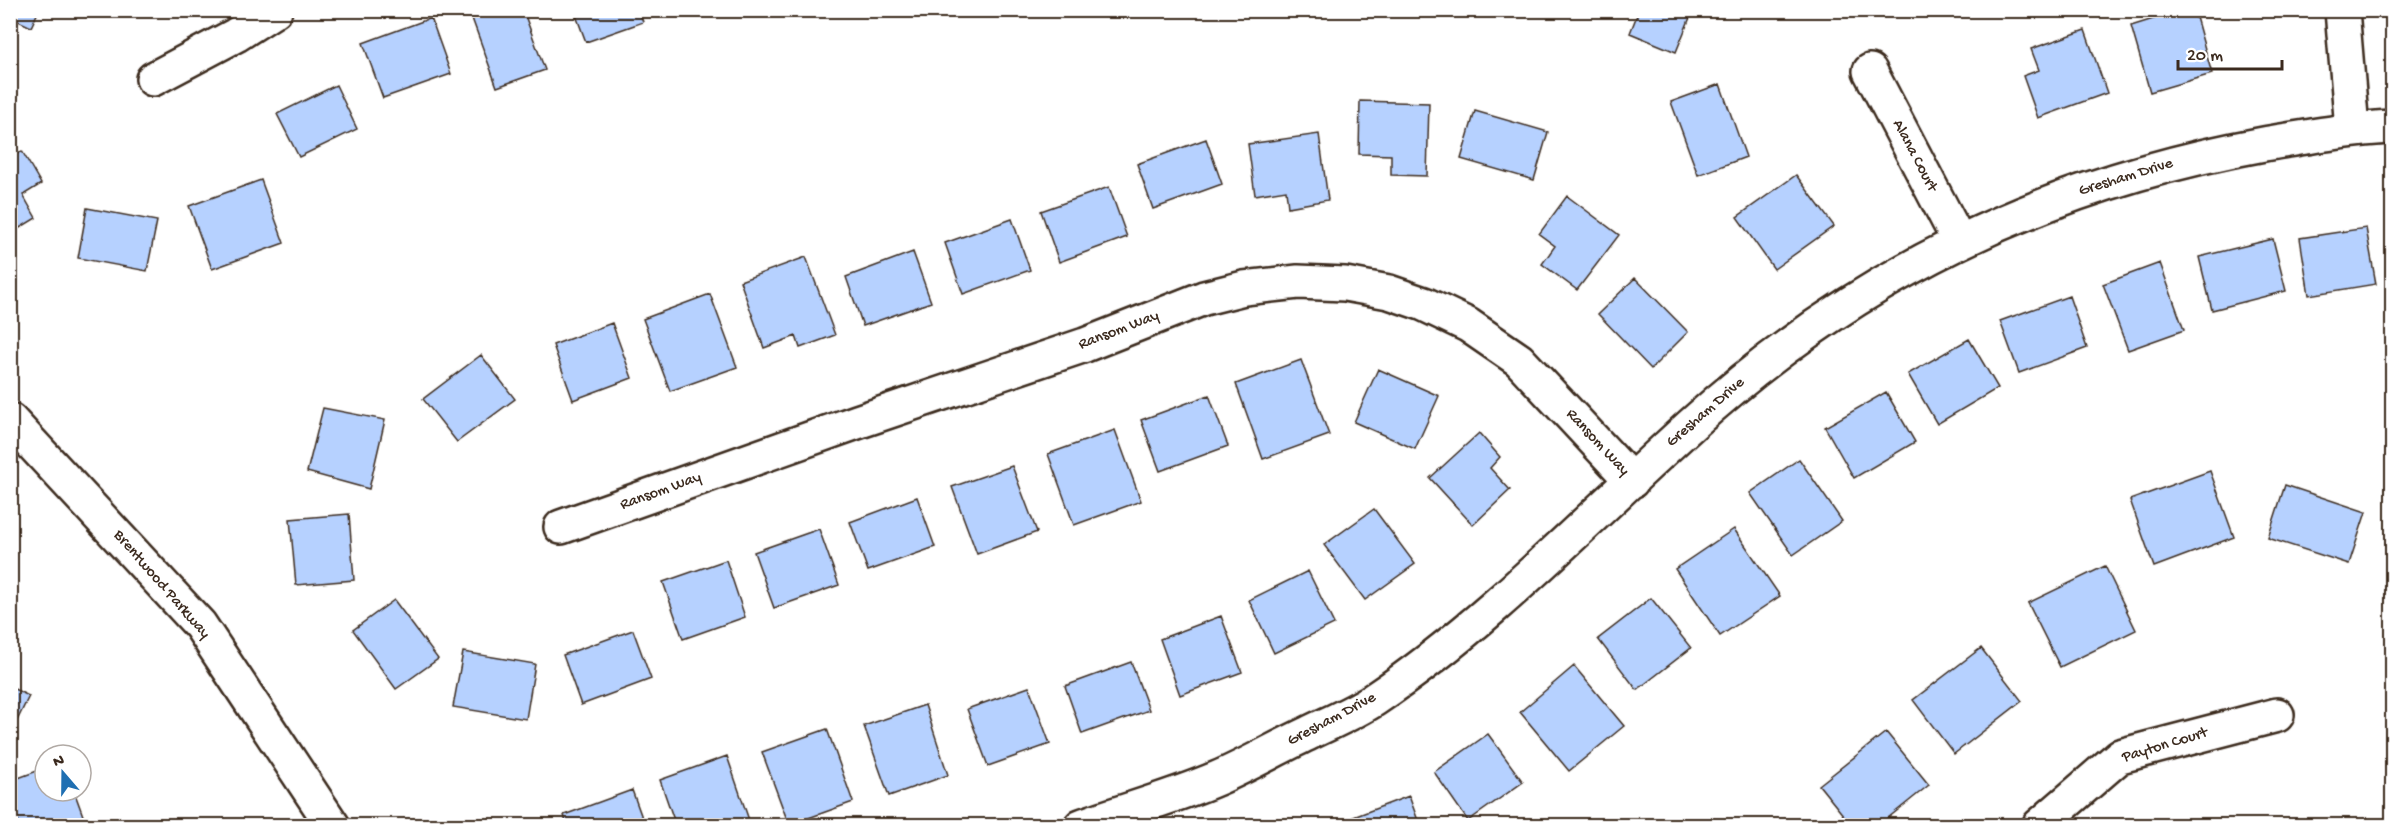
<svg xmlns="http://www.w3.org/2000/svg" width="2403" height="836" font-family="'Gochi Hand',sans-serif">
<style>
.building{fill:#b6d1ff;stroke:#3b2a1e;stroke-width:1.5}
.lines{fill:none;stroke-linecap:round;stroke-linejoin:round}
.minor-casing{stroke:#3b2a1e;stroke-width:38}
.minor{stroke:#fff;stroke-width:33}
.labels{text-anchor:middle;dominant-baseline:central;stroke-width:4.5;stroke-linejoin:round;paint-order:stroke}
.street-label{font-size:16px;fill:#3b2a1e;stroke:#fff}
</style>
<rect width="100%" height="100%" fill="#fff"/>
<filter id="ink" filterUnits="userSpaceOnUse"><feTurbulence type="fractalNoise" baseFrequency=".0167" numOctaves="2"/><feDisplacementMap in="SourceGraphic" scale="12" xChannelSelector="R" yChannelSelector="G"/><feConvolveMatrix kernelMatrix="1 2 1 2 8 2 1 2 1" color-interpolation-filters="sRGB"/></filter>
<g filter="url(#ink)">
<path class="building" d="M10 10H39L31 27 10 17Z
M469 10H523L545 70 497 87Z
M574 10H639L643 22 586 42Z
M1639 10H1693L1676 52 1630 33Z
M2182 10H2194L2212 74 2150 92 2131 26Z
M431 18 451 74 383 98 363 43Z
M2085 30 2107 93 2038 118 2023 76 2039 70 2031 49Z
M1720 84 1746 157 1698 175 1671 102Z
M336 85 357 129 299 157 277 114Z
M1360 101 1429 103 1427 176 1391 175V155L1359 154Z
M1475 111 1548 132 1534 180 1461 159Z
M1319 134 1328 200 1288 207 1286 190 1255 195 1248 144Z
M1206 139 1222 184 1153 209 1137 164Z
M22 151 41 184 23 195 36 218 10 234V158Z
M1796 175 1834 226 1774 269 1737 217Z
M261 180 284 243 212 269 189 206Z
M1109 187 1127 237 1059 262 1041 211Z
M1567 196 1619 235 1577 290 1542 264 1555 246 1539 234Z
M87 208 157 221 147 271 78 258Z
M1012 219 1030 270 963 294 945 243Z
M2366 228 2376 284 2309 295 2300 238Z
M2273 239 2286 291 2212 310 2199 257Z
M913 252 931 302 863 326 846 277Z
M806 257 835 335 800 348 796 336 764 348 740 281Z
M2160 263 2184 330 2128 350 2103 284Z
M1635 278 1688 332 1651 369 1598 314Z
M710 294 737 367 670 391 643 319Z
M2069 296 2087 348 2019 373 2000 321Z
M612 323 632 378 573 400 553 345Z
M1969 339 1998 388 1937 424 1908 374Z
M481 355 515 399 457 442 423 399Z
M1301 360 1329 435 1263 459 1236 384Z
M1378 369 1439 396 1415 449 1354 422Z
M1886 392 1915 442 1854 478 1825 427Z
M1209 395 1228 446 1160 471 1141 420Z
M323 408 385 420 369 489 307 472Z
M1115 430 1141 501 1074 525 1048 454Z
M1479 433 1500 457 1490 468 1510 490 1473 525 1430 478Z
M1799 459 1842 521 1793 555 1750 493Z
M1012 466 1037 532 977 554 952 487Z
M2210 471 2234 537 2154 567 2130 500Z
M2285 485 2366 512 2349 564 2268 538Z
M917 497 935 547 868 571 850 522Z
M1374 509 1415 564 1365 600 1324 545Z
M349 514 354 580 296 585 290 519Z
M819 529 839 585 774 608 754 552Z
M1734 529 1780 596 1720 636 1675 569Z
M726 560 745 617 683 639 663 582Z
M2105 566 2136 630 2060 667 2028 603Z
M1308 571 1334 624 1274 653 1249 600Z
M1651 598 1691 648 1637 690 1598 639Z
M394 600 438 659 396 689 353 630Z
M1221 616 1242 672 1180 695 1160 639Z
M633 630 651 679 581 705 563 655Z
M1981 648 2022 701 1954 754 1913 700Z
M463 652 535 664 526 719 453 707Z
M1131 662 1149 710 1082 734 1065 686Z
M1574 666 1624 726 1569 771 1520 712Z
M10 687 29 696 10 735Z
M1029 687 1050 744 988 766 967 709Z
M925 705 948 775 889 796 864 726Z
M827 729 853 802 789 825 762 752Z
M1886 732 1929 785 1878 826H1852L1819 785Z
M1488 734 1523 782 1468 821 1434 772Z
M727 756 751 826H676L660 780Z
M45 768V791H74L86 824 20 826 10 800V781Z
M632 790 645 826H567L564 815Z
M1409 796 1420 826H1345L1343 821Z"/>
<g class="lines">
<defs>
<path id="minor" d="M2342 10 2352 129
M1870 71 1959 241
M153 79 236 35 275 10
M10 420 200 625 333 826
M561 527 857 422 1085 345 1204 298 1244 288 1298 282 1345 284 1389 292 1424 304 1468 325 1519 360 1632 481
M1081 826C1126 810 1174 797 1218 778 1248 765 1277 748 1307 734 1329 723 1354 713 1375 699 1490 622 1588 518 1691 425 1856 275 2045 184 2264 144 2307 137 2349 129 2392 127
M2039 826 2120 756 2277 715"/>
</defs>
<use href="#minor" class="minor-casing"/>
<use href="#minor" class="minor"/>
</g>
</g>
<g class="labels">
<g class="street-label">
<text transform="translate(1914 156) rotate(62)">Alana Court</text>
<text transform="translate(2126 178) rotate(-17)">Gresham Drive</text>
<text transform="translate(1119 331) rotate(-21)">Ransom Way</text>
<text transform="translate(1706 413) rotate(-41)">Gresham Drive</text>
<text transform="translate(1597 443) rotate(47)">Ransom Way</text>
<text transform="translate(661 492) rotate(-20)">Ransom Way</text>
<text transform="translate(161 585) rotate(49)">Brentwood Parkway</text>
<text transform="translate(1332 720) rotate(-28)">Gresham Drive</text>
<text transform="translate(2165 746) rotate(-17)">Payton Court</text>
</g>
</g>
<rect width="2403" height="836" fill="none" stroke="#fff" stroke-width="36"/>
<rect x="18" y="18" width="2367" height="800" fill="none" stroke="#3b2a1e" stroke-width="2" filter="url(#ink)"/>
<g transform="translate(63 773) rotate(340)"><circle r="28" fill="#ffffff" stroke="#b1aaa5" stroke-width="1.5"/>
<path d="M0-4.5L10 22L0 15L-10 22Z" fill="#1f6fb2"/>
<text y="-9" font-size="16" font-weight="bold" text-anchor="middle" fill="#3b2a1e">N</text>
</g>
<path d="M2178 60v9h104v-9" fill="none" stroke="#3b2a1e" stroke-width="3"/>
<text x="2187" y="60" font-size="18" fill="#3b2a1e" stroke="#ffffff" stroke-width="4.5" paint-order="stroke">20 m</text>
</svg>
